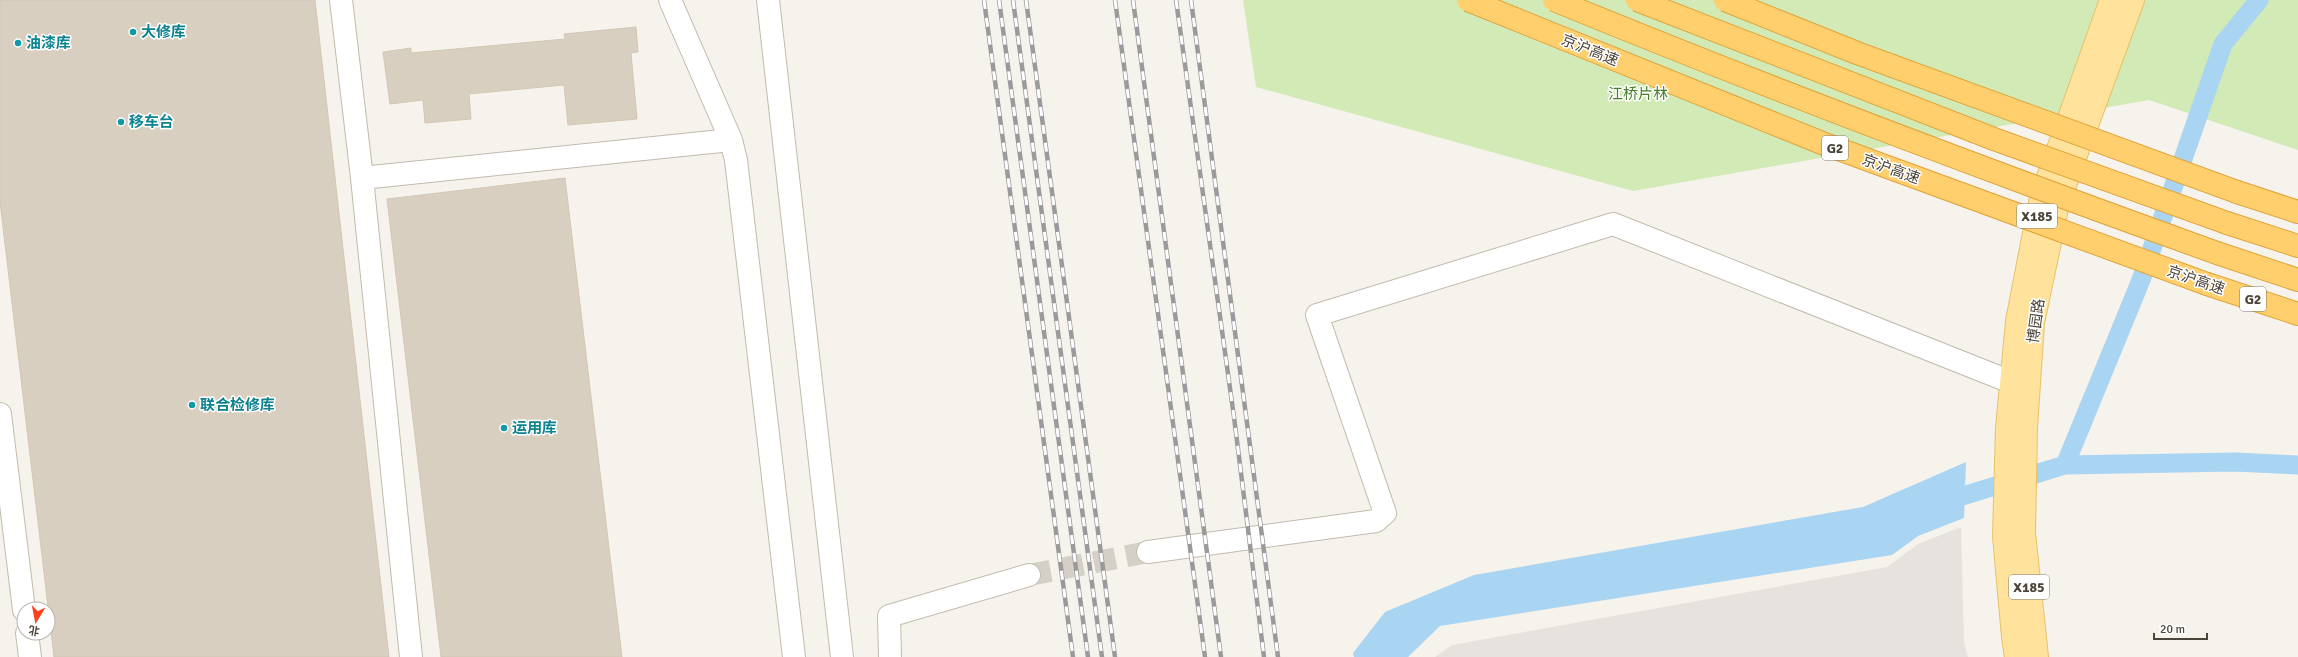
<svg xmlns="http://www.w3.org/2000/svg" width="2298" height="657" font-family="Signika,'Noto Sans SC',sans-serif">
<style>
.industrial{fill:#e6e2dd}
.green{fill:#d2eab5}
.water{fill:#a9d4f2}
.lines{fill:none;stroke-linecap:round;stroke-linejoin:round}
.canal{stroke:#a9d4f2;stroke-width:19}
.building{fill:#d8cfc1;stroke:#d3c7b4}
.minor-tunnel{stroke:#d4d0c8;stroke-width:22;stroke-dasharray:22 11;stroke-linecap:butt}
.minor-casing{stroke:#c2bbae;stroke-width:24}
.major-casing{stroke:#e6c16a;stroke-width:24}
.highway-casing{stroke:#e0a43c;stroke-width:24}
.minor{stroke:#fff;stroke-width:22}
.major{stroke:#ffe39c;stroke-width:22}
.highway{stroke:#ffcf6e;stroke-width:22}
.rail-casing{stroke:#9a9a9a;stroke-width:4.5}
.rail{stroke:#fff;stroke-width:3;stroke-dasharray:9;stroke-linecap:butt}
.highway-bridge-casing{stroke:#e0a43c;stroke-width:24;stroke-linecap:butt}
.highway-bridge{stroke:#ffcf6e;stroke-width:22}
.culture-dot{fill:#0f9aa8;stroke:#fff;stroke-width:1.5}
.labels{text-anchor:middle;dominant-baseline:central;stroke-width:3;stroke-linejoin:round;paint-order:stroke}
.shield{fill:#fff;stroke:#817c74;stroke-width:1}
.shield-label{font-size:14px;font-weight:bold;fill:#4b4439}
.culture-label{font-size:15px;font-weight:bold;fill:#0d838f;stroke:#fff;text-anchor:start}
.street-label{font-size:15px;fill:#4b4439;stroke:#fff}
.park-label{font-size:15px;fill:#4a7f2a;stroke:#fff}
</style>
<rect width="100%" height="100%" fill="#f6f3ec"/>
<path class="industrial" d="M1961 527 1964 642 1968 657H1435L1452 645 1887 567 1918 544Z"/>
<path class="green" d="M1243 0H2298V150L2149 100 1633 191 1256 87Z"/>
<path class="water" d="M1966 462 1964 518 1918 536 1892 555 1440 626 1408 657H1354L1353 653 1385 612 1474 575 1863 507Z"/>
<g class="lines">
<path class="canal" d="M2065 465 2141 280 2223 44 2259 0
M1942 504 1949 500 2065 465 2235 462 2298 465"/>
</g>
<path class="building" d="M0 0H315L389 657H54L0 202Z
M636 27 638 52 631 53 637 119 568 125 564 85 469 94 471 119 425 123 423 100 390 104 383 52 411 48V53L565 39 564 34Z
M565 178 622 657H441L387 199Z"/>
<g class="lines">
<path class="minor-tunnel" d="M1029 575 1148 552"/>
<defs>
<path id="minor" d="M341 0 362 178 411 657
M670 0 731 140 736 160 794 657
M768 0 842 657
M362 178 731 140
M0 414 24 610
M1148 552 1376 521 1385 513 1317 315 1613 224 2011 382
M27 633 30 657
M890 657 889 616 1029 575"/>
<path id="major" d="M2016 657 2013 637 2004 536 2007 428 2017 321 2041 197 2111 0
M2037 657 2024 533 2026 428 2033 323 2058 204 2133 0"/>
<path id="highway" d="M2237 192 2298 212
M2227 223 2298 246
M2217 253 2298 280
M2207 284 2298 314"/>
</defs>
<use href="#minor" class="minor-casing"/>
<use href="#major" class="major-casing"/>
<use href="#highway" class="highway-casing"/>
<use href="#minor" class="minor"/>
<use href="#major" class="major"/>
<use href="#highway" class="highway"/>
<defs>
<path id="rail" d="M984 0 1073 657
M999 0 1088 657
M1013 0 1102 657
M1026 0 1115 657
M1115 0 1205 657
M1133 0 1221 657
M1176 0 1234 417 1264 657
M1191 0 1278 657"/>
</defs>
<use href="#rail" class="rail-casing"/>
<use href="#rail" class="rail"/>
<defs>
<path id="highway-bridge" d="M1468 0 1822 143 2207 284
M1554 0C1773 90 1994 173 2217 253
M1637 0 1994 139 2227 223
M1725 0 1857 53 2237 192"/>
</defs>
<use href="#highway-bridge" class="highway-bridge-casing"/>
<use href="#highway-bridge" class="highway-bridge"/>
</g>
<g class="culture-dot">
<circle cx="133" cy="32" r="4"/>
<circle cx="18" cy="43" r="4"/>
<circle cx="121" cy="122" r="4"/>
<circle cx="192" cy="405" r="4"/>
<circle cx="504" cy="428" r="4"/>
</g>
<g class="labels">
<g class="shield">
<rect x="1822" y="136" width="26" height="24" rx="3"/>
<rect x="2017" y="204" width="40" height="24" rx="3"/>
<rect x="2240" y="287" width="26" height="24" rx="3"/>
<rect x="2009" y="575" width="40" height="24" rx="3"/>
</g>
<g class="shield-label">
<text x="1835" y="148">G2</text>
<text x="2037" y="216">X185</text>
<text x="2253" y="299">G2</text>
<text x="2029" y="587">X185</text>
</g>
<g class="culture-label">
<text x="141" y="32">大修库</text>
<text x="26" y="43">油漆库</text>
<text x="129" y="122">移车台</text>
<text x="200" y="405">联合检修库</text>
<text x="512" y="428">运用库</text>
</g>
<g class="street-label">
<text transform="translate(1590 50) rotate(22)">京沪高速</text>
<text transform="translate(1891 169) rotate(20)">京沪高速</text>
<text transform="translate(2196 280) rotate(19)">京沪高速</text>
<text transform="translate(2036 321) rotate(-82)">博园路</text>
</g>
<g class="park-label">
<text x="1638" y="94">江桥片林</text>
</g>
</g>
<g transform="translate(36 621) rotate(190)"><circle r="19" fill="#ffffff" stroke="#b7b4b0"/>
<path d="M0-3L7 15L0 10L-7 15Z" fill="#fc3f1d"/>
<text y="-6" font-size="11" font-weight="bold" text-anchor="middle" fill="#4b4439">北</text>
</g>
<path d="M2154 633v6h53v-6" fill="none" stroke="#4b4439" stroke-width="2"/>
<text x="2160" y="633" font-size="12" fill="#4b4439" stroke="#ffffff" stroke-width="3" paint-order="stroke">20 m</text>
</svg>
